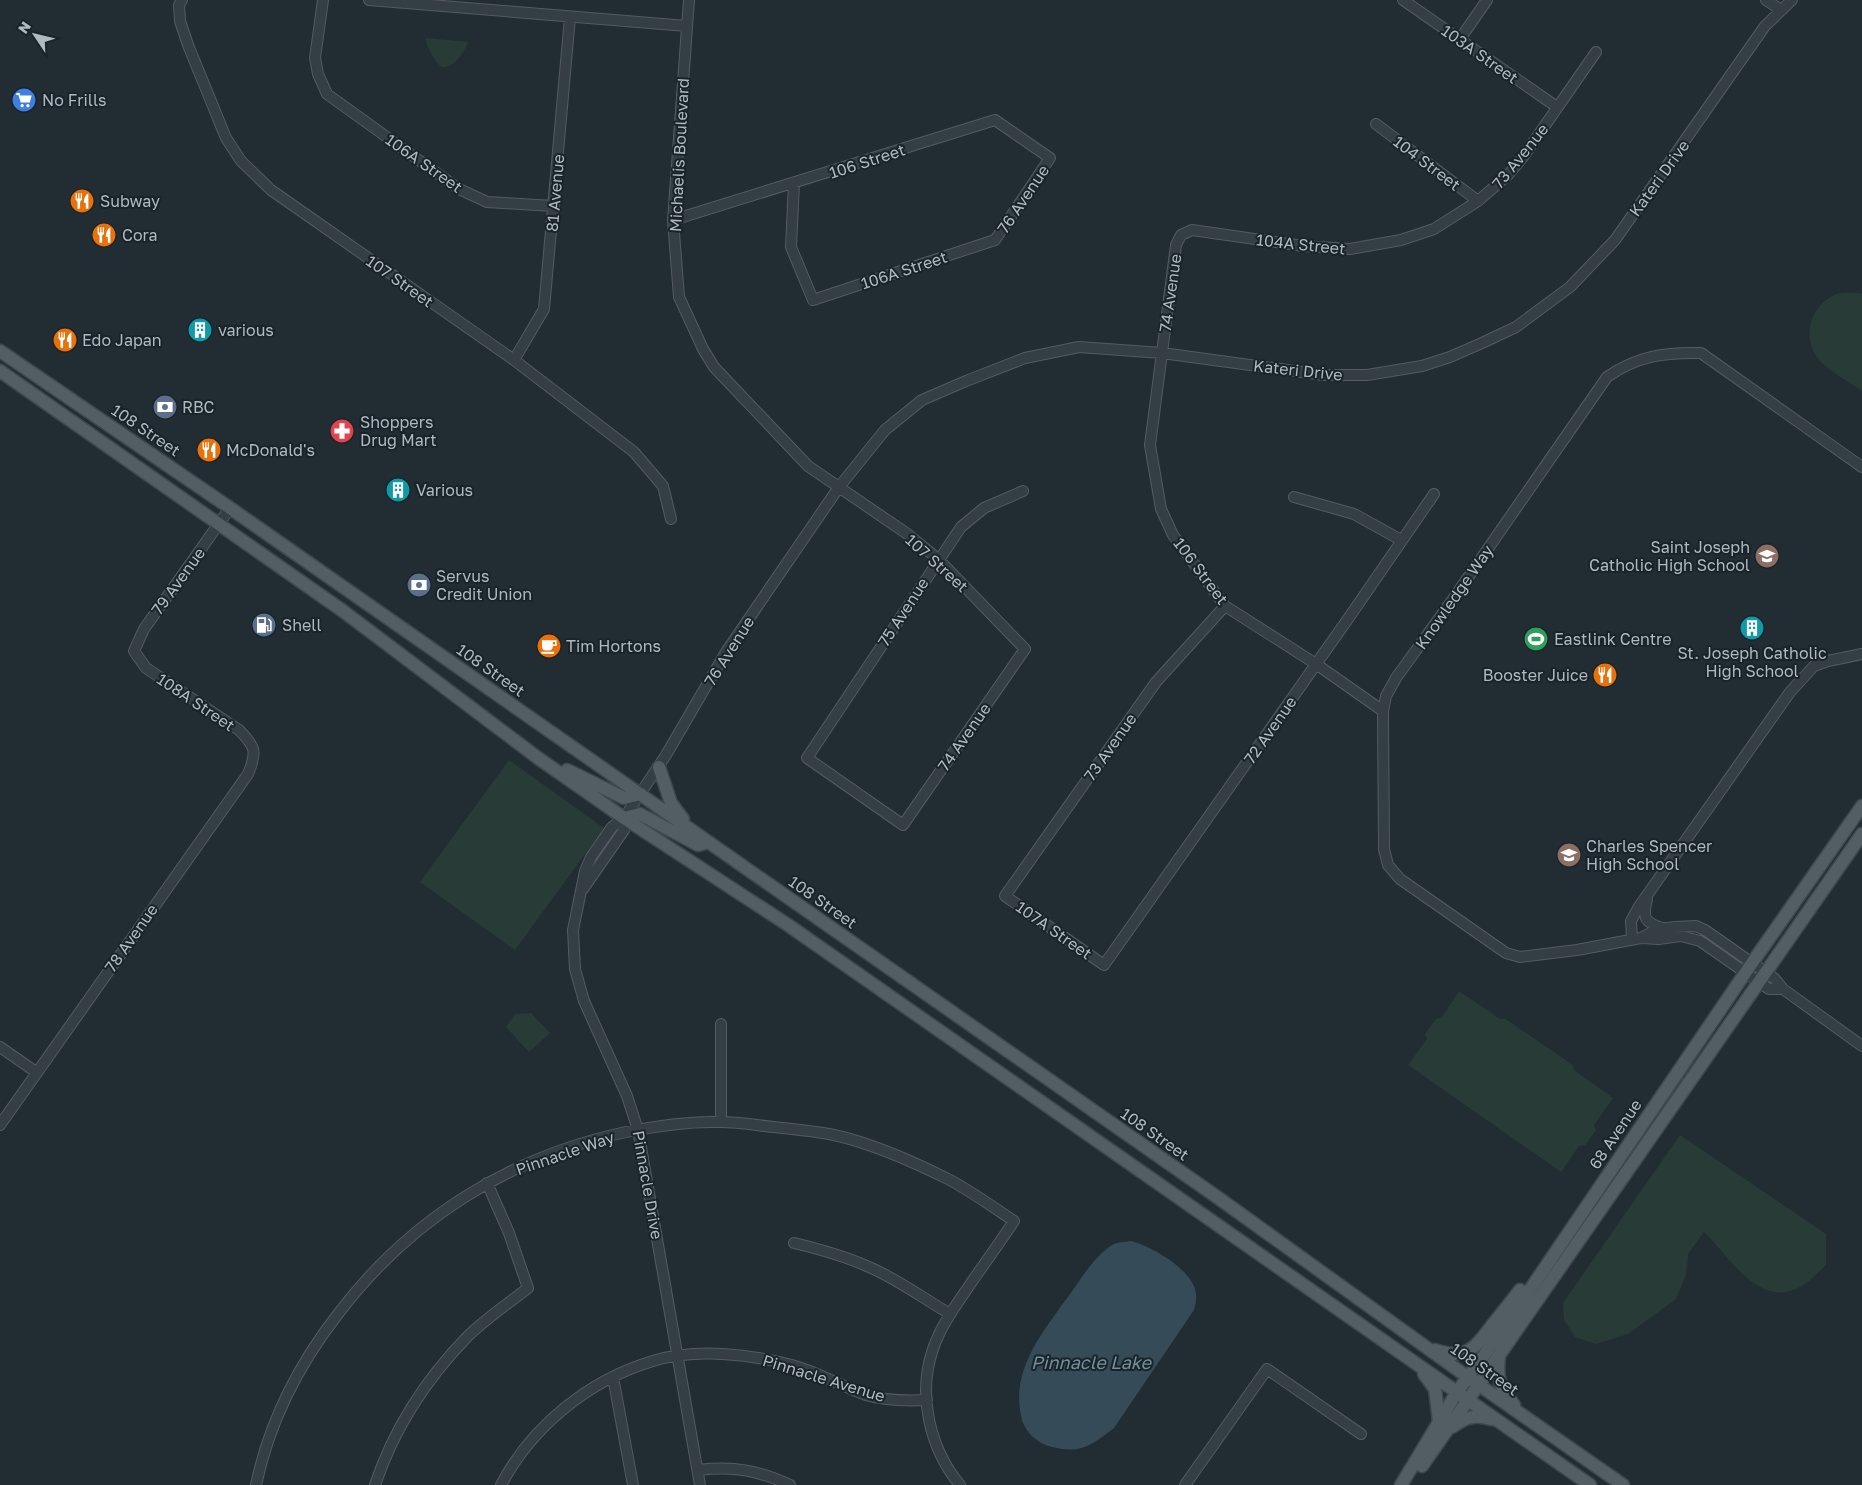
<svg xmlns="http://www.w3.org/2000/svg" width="1862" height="1485" font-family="'Golos Text',sans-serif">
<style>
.green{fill:#293b37}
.water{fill:#364b58}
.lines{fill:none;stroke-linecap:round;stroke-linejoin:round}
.minor-casing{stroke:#525c62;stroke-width:12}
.major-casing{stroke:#3e474d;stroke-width:15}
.minor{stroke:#343e44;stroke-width:10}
.major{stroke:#525d64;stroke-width:12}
.labels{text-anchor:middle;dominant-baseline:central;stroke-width:4;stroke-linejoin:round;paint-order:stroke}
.street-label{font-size:16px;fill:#aeb9c1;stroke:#1a2328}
.poi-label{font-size:16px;fill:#aeb9c1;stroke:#1a2328;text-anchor:start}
.water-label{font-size:18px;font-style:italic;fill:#7290a1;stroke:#1a2328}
</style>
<rect width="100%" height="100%" fill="#212c33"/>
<path class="green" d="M425 38 469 42C462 53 456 68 441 67 433 58 428 49 425 38Z
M1858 293 1862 294V391C1851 383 1829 371 1820 361 1801 340 1809 307 1834 295 1840 292 1851 293 1858 293Z
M509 760 604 828 515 950 420 882Z
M1459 991 1500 1019 1504 1018 1573 1065 1574 1070 1613 1098 1594 1125 1596 1130 1585 1145 1579 1146 1561 1172 1408 1065 1427 1039 1425 1034 1436 1019 1442 1017Z
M531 1013 550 1033 529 1052 506 1027 515 1014Z
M1680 1135 1826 1234V1265C1817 1273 1808 1284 1796 1289 1757 1306 1728 1255 1704 1232L1688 1254 1686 1275 1676 1299 1628 1334 1596 1344 1575 1337 1564 1320 1563 1303Z"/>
<path class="water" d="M1131 1241C1151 1246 1194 1270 1196 1294 1197 1299 1195 1305 1194 1310L1114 1428C1091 1446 1081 1454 1052 1447 1038 1444 1026 1433 1022 1420 1009 1370 1043 1332 1070 1294 1082 1277 1095 1256 1112 1245 1117 1242 1125 1242 1131 1241Z"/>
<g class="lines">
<defs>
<path id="minor" d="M182 0 179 5 180 21 188 45 226 138 241 161 271 190 514 360 634 452 663 486 671 519
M323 0 315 58 318 74 327 94 459 189 487 202 554 206
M369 0 687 26
M689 0 673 220 679 297 703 349 714 367 808 466 906 533 938 559 1025 649 903 825 807 758 961 527 984 508 1023 491
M1403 0 1557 107
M1766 0 1781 10
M1460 39 1487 0
M1376 124 1478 201
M673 220 995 120 1050 158 995 240 813 300 791 247 794 183
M514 360 544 309 570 17
M1294 497 1354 514 1401 540
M1225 606 1156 682 1005 896 1104 965 1350 616 1434 494
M1383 711 1316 664 1225 606 1173 535 1161 509 1150 445 1176 245 1181 235 1192 230 1303 246 1350 249 1401 240 1434 229 1478 201 1508 175 1523 157 1596 52
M583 889 624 830V818
M1647 899C1642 919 1645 923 1665 929
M1642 938 1658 939 1681 936 1700 941 1769 989H1783L1862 1046
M1632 939 1631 921 1638 908 1790 692 1814 666 1828 661 1862 654
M1783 989 1775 979 1705 930 1696 926 1675 927 1656 930 1641 938 1577 950 1520 957 1506 953 1400 879 1388 865 1384 849 1383 711 1386 696 1396 678 1453 599 1607 377C1637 356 1665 352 1701 353L1862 467
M0 1047 36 1072
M721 1122V1024
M0 1125 248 774C257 752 256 747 239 730L146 668 134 651 144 629 230 508
M794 1243C819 1249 845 1256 869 1267 897 1279 923 1298 950 1314
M613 1377 633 1485
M698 1470C734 1466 757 1470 790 1485
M256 1485C269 1423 299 1364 338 1314 410 1219 509 1157 626 1132 656 1126 689 1121 720 1122 738 1122 755 1125 773 1127 793 1129 814 1131 834 1135 871 1143 916 1163 950 1180 972 1192 993 1207 1014 1221 1000 1242 985 1263 971 1283 957 1304 941 1325 933 1349 917 1395 930 1449 960 1485
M375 1485C394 1428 426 1379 468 1336 485 1319 509 1303 528 1288L509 1233 487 1183
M501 1485C532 1426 589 1380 653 1361 696 1348 749 1354 792 1365 818 1372 841 1386 866 1395 886 1401 907 1401 927 1400
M700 1485 638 1130 627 1096 584 1001 575 969 573 930 585 871 591 857 612 827 624 818 666 755 726 652 839 487 885 430 922 400 966 381 1025 358 1079 347 1162 353 1324 375H1367L1422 366 1450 357 1482 343 1516 327 1570 287 1615 240 1765 26 1792 0
M1185 1485 1267 1369 1361 1434"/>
<path id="major" d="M0 351 230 508 1217 1197 1469 1378 1623 1485
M0 371 343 611 538 758 624 818 788 925 1590 1485
M659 767 671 803 683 819
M567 770 624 798 641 794
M624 818 640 814 698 845 709 842
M1435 1350C1467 1361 1475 1348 1493 1324 1502 1313 1511 1302 1520 1290
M1499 1357C1496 1381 1501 1387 1514 1405
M1424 1374 1435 1389 1439 1421
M1452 1427C1466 1417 1475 1414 1491 1419
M1422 1466 1862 834
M1401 1485 1457 1392 1504 1328 1752 963 1862 806"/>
</defs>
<use href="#minor" class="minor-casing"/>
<use href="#major" class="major-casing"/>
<use href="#minor" class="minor"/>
<use href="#major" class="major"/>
</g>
<defs>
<symbol id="supermarket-disc" viewBox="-11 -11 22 22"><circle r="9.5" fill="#3f7fe0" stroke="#1a2328"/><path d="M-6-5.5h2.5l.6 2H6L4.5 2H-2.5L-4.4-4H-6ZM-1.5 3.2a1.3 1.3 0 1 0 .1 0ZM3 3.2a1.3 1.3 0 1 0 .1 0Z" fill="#fff"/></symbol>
<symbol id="restaurant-disc" viewBox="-11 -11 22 22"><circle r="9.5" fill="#e8710a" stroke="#1a2328"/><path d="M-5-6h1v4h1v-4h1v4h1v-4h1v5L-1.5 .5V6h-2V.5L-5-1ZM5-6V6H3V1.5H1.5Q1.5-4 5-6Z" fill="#fff"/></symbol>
<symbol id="building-disc" viewBox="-11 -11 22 22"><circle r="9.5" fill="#0f9aa8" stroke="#1a2328"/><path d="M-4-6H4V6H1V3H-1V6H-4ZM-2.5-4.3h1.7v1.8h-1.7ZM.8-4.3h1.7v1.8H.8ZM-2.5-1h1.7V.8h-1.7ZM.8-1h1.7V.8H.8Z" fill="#fff"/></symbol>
<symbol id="bank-disc" viewBox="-11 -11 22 22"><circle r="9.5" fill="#5c6f8a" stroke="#1a2328"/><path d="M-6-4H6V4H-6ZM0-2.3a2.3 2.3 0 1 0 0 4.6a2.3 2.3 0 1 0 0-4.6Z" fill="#fff"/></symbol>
<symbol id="pharmacy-disc" viewBox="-11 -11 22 22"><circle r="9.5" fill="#e0444e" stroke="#1a2328"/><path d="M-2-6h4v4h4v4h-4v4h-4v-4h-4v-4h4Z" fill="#fff"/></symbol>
<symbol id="school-disc" viewBox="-11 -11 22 22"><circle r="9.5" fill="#8d6e63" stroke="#1a2328"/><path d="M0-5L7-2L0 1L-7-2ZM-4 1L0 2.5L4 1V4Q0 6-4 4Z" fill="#fff"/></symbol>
<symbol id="fuel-disc" viewBox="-11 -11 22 22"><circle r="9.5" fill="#5c6f8a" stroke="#1a2328"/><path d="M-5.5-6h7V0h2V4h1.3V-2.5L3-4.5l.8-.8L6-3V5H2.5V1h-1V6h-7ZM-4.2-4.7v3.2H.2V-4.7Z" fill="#fff"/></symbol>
<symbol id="stadium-disc" viewBox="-11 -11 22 22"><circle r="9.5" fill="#2e9e5b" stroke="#1a2328"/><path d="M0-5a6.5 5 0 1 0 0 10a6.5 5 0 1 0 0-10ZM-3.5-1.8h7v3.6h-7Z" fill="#fff"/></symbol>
<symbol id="cafe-disc" viewBox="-11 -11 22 22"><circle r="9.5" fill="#e8710a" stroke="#1a2328"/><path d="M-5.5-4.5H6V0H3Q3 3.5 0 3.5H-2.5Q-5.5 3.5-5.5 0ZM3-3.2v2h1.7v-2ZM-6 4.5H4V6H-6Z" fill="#fff"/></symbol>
</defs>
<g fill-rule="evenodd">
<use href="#supermarket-disc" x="10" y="86" width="28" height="28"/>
<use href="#restaurant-disc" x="68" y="187" width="28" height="28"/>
<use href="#restaurant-disc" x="90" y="221" width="28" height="28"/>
<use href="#building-disc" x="186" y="316" width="28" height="28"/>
<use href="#restaurant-disc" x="51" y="326" width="28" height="28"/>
<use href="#bank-disc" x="151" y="393" width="28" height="28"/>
<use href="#pharmacy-disc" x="328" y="417" width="28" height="28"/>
<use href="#restaurant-disc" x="195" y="436" width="28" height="28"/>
<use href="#building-disc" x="384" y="476" width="28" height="28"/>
<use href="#school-disc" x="1753" y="542" width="28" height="28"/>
<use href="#bank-disc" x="405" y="571" width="28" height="28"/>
<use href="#fuel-disc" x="250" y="611" width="28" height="28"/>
<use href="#building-disc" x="1738" y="614" width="28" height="28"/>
<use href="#stadium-disc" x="1522" y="625" width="28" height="28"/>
<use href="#cafe-disc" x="535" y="632" width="28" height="28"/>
<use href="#restaurant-disc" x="1591" y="661" width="28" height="28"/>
<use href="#school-disc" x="1555" y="841" width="28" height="28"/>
</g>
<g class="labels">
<g class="street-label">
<text transform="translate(1480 54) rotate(35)">103A Street</text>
<text transform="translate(679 155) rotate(-87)">Michaelis Boulevard</text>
<text transform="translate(1520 156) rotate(-51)">73 Avenue</text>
<text transform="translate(867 161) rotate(-18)">106 Street</text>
<text transform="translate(424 163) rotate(35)">106A Street</text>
<text transform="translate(1427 163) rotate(37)">104 Street</text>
<text transform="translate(1659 178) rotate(-54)">Kateri Drive</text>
<text transform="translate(555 193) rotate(-85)">81 Avenue</text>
<text transform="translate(1023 199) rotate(-56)">76 Avenue</text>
<text transform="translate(1301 244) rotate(6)">104A Street</text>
<text transform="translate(904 270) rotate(-18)">106A Street</text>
<text transform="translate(400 281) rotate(35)">107 Street</text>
<text transform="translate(1170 293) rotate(-82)">74 Avenue</text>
<text transform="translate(1298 370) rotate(6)">Kateri Drive</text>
<text transform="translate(146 430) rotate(34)">108 Street</text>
<text transform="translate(937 563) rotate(42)">107 Street</text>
<text transform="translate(1201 571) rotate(53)">106 Street</text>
<text transform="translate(178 581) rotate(-54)">79 Avenue</text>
<text transform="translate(1454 597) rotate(-55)">Knowledge Way</text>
<text transform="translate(903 612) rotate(-57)">75 Avenue</text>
<text transform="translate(729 651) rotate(-58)">76 Avenue</text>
<text transform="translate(491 670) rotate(35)">108 Street</text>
<text transform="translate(196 702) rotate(34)">108A Street</text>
<text transform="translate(1270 730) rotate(-55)">72 Avenue</text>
<text transform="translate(964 737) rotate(-55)">74 Avenue</text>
<text transform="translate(1110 747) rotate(-55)">73 Avenue</text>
<text transform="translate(823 902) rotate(35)">108 Street</text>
<text transform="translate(1054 930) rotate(35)">107A Street</text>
<text transform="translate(131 938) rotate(-55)">78 Avenue</text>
<text transform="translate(1155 1134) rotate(35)">108 Street</text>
<text transform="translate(1615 1134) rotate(-56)">68 Avenue</text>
<text transform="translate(565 1153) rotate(-19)">Pinnacle Way</text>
<text transform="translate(648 1185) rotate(80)">Pinnacle Drive</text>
<text transform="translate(1485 1369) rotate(35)">108 Street</text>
<text transform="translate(824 1378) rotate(17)">Pinnacle Avenue</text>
</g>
<g class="poi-label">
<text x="42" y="100">No Frills</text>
<text x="100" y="201">Subway</text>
<text x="122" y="235">Cora</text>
<text x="218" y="330">various</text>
<text x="82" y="340">Edo Japan</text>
<text x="182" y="407">RBC</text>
<text x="360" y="422">Shoppers<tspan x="360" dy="18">Drug Mart</tspan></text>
<text x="226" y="450">McDonald's</text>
<text x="416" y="490">Various</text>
<text x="1750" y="547" text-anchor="end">Saint Joseph<tspan x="1750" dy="18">Catholic High School</tspan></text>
<text x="436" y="576">Servus<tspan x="436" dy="18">Credit Union</tspan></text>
<text x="282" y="625">Shell</text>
<text x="1554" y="639">Eastlink Centre</text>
<text x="566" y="646">Tim Hortons</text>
<text x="1752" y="653" text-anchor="middle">St. Joseph Catholic<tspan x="1752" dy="18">High School</tspan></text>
<text x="1588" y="675" text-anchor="end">Booster Juice</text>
<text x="1586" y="846">Charles Spencer<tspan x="1586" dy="18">High School</tspan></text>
</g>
<g class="water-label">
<text x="1091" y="1362">Pinnacle Lake</text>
</g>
</g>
<g transform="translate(35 35) rotate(305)" stroke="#1a2328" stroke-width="4" paint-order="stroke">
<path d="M0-4L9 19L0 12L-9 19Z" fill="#aeb9c1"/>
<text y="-8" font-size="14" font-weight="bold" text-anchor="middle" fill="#aeb9c1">N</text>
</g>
</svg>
